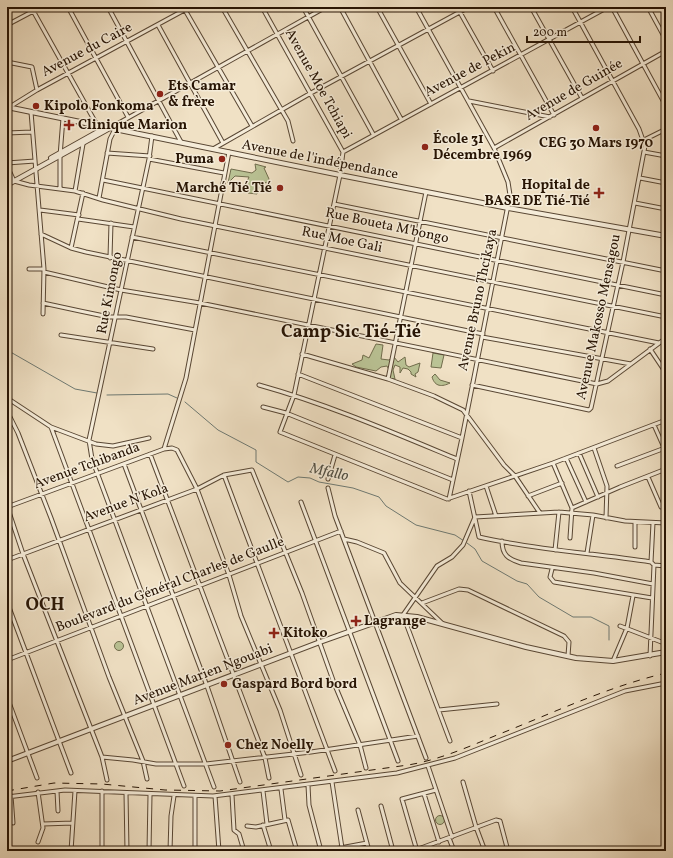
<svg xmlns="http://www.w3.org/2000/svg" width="673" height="858" font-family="Vollkorn,serif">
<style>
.green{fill:#bac395;stroke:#706c4c}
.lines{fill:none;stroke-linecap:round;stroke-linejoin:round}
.stream{stroke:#6e7972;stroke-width:1}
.minor-casing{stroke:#594734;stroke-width:5}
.tertiary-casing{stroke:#594734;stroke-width:6}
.minor{stroke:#f5ecd9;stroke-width:3}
.tertiary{stroke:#f5ecd9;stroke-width:4}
.rail{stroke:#271404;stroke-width:1;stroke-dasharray:7 7;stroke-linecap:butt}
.poi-dot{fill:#8f2418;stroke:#f5ecd9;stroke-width:1.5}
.labels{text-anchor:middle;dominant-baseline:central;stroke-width:3;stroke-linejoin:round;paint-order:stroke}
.street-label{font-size:14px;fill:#271404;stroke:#f5ecd9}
.poi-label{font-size:14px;font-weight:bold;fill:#271404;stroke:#f5ecd9;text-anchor:start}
.water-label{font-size:15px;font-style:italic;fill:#504f44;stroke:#f5ecd9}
.district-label{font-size:18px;font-weight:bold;fill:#271404;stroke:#f5ecd9}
</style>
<rect width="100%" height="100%" fill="#f0e1c5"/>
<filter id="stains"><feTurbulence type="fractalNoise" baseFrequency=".005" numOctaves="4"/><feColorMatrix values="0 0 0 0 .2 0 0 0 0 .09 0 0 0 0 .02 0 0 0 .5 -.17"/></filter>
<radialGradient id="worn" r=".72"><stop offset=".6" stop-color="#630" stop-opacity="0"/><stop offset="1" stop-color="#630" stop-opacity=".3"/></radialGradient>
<path class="green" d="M255 164 266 167 264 168 269 179 268 183 260 182 257 194 248 193 244 188 249 177 235 176 228 183 231 169 252 173 256 170Z
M376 344 383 345 381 359 389 360 393 356 389 370 387 366 381 367 376 371 356 367 352 364 362 360 363 355 369 358Z
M433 353 444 355 441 368 431 367Z
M394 357 398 362 405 357 406 365 409 367 420 363 418 372 415 374 416 377 411 374V372L408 369 403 368 400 373V367L395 365 393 370 395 379 389 378Z
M435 374 440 380 450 383C442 387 435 387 432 377Z
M114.5 646a4.5 4.5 0 1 1 9 0a4.5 4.5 0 1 1-9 0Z
M435.5 820a4.5 4.5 0 1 1 9 0a4.5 4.5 0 1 1-9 0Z"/>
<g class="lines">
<path class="stream" d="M7 350 75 389 97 393
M107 395 168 394 177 398
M185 402 218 430 256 450V462L288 482 298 477 310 478 319 482 353 488 379 497 386 506 416 525 455 535 464 541
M467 543 475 549 482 561 517 581 527 584 539 597 573 617H591L609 626V640
M7 848 21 847 27 851"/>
<defs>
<path id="minor" d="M31 7 97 125
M68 7 128 117
M108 7 181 142
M222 7 288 121 293 141
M262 7 343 152 340 175 294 395 280 432 447 499 553 463 666 420
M303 7 373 134
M340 7 401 119
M377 7 431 104
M416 7 494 148 508 182 510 195 462 438 449 499
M457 7 493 71
M494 7 554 115
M531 7 582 98
M612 7 666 106
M648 7 666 40
M185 10 252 126
M7 25 41 7
M158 25 223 143
M7 62 32 67 37 90
M469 101 550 117
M8 108 37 90 190 7
M31 112 44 269 43 314
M110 128 326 7
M7 133 32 132
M152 136 149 159 89 440 92 459 214 787
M644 140 666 129
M494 148 666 51
M213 149 311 93 469 7
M343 152 608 7
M644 152 666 156
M107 153 150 156
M149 159 224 173
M7 163 35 161
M7 166 14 181 29 185 75 191 103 200 181 219 666 317
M640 178 666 183
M103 180 666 295
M60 188V156L63 118
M75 191 83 144
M99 198 110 139 115 129
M635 203 666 209
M334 204 666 271
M40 210 79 215
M78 219 134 227
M41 234 71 248 86 252 483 334
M132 237 659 343
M71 248 83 193
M110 258 111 223
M29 269H44
M44 272 121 290 200 303 597 384 608 381 666 338
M43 303 80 311 109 317H126L195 330
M61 335 153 349
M482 337 631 364
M650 349 666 373
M302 354 388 379 434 396 463 410 504 465 515 476 540 513
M298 374 462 438
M388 379 426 192
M259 385C327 404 392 432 457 459
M472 385 589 410 591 408 623 262 645 146 639 129 572 7
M7 398 51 427 96 444 113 446 149 438
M263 407 286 413 453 480
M7 411 18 433 51 518 109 677 143 761 147 779
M654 425 666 452
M51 427 184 786
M594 448 607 486 606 518
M164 449 186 378 229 152
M579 453 598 497
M150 454 265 758 269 778
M566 458 586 502
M553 463 572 508 570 538
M124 464 207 686 240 782
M617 466 665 448
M224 475 335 771
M648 477 661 507
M328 479 335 455
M486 486 496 516
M328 488 335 516 426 758
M469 491 479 537C535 550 594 553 651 562L654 565 666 566
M528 496 562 483
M301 502 398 761
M7 506 23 554 102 757 107 780
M7 507 164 449 172 448 177 450 197 489 229 575 241 616 280 710 301 775
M572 508 620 487 666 469
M344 539 357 542 384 553 400 583 443 624
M502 541C502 555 508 559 521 563L594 573 653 584
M635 547V522
M555 550 559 512
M587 553 593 515
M7 560 197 489 224 475 252 470 302 593 334 683 360 745 366 768
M651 562 653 523
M666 566V550
M552 569 550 577 554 582 652 598
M7 602 71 773
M422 603 459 589 468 590 564 636 569 642 568 656
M620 626 664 643 666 652
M650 656 654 565
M7 660 341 531
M613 661 627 628 633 596
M7 697 37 778
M439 710 497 704
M450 741 403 615 437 566 452 557 463 545 475 517 559 512 593 515 625 521 666 523
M102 757 133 760 156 764H206L311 752 418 736
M428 766 452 837
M332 782 342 848
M463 782 476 827 485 851
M308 785 309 805 321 851
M281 789 285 820
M57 791 58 811
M102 791V851
M263 791 267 824
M38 792 43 828 38 842
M126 793 127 851
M424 794 439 842
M232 795 234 830 239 834 244 851
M11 796 13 823
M195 796V851
M215 796 219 851
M7 797 65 790 213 796 397 773 455 758 625 691 666 683
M381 806 393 851
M358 810 369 851
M43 824 73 823
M263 825 271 851
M247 826 256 827 288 820 297 851
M449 838 454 851
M71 851 75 791
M149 851 150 795
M170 851 171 816 174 796
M324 851 367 843
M413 851 496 820 500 821 508 851
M417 851 402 799 436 790"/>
<path id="tertiary" d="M7 107 340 175 508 208 666 236
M51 158 101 130
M7 185 110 128
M7 761 320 642 396 615 417 617 526 647 576 658 613 661 666 652"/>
</defs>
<use href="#minor" class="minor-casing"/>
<use href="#tertiary" class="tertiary-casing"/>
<use href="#minor" class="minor"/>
<use href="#tertiary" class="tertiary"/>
<path class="rail" d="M7 791 54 783 102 784 165 790 220 791 408 765C439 760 468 747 497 735 553 713 607 687 666 673"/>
</g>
<g class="poi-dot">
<circle cx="160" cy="94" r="4"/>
<circle cx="36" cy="106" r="4"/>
<path d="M67 119h4v4h4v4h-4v4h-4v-4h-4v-4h4z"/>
<circle cx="596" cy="128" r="4"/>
<circle cx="425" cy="147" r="4"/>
<circle cx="222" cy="159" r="4"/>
<circle cx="280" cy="188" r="4"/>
<path d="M597 187h4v4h4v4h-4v4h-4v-4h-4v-4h4z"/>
<path d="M354 615h4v4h4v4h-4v4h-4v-4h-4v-4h4z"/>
<path d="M272 627h4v4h4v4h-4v4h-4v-4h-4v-4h4z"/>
<circle cx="224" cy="684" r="4"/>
<circle cx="228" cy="745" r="4"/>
</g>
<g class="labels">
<g class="street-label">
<text transform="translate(87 50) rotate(-28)">Avenue du Caire</text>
<text transform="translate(470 70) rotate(-28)">Avenue de Pekin</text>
<text transform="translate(318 84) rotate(61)">Avenue Moe Tchiapi</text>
<text transform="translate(574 90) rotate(-30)">Avenue de Guinée</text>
<text transform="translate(320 160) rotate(11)">Avenue de l'indépendance</text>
<text transform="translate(387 226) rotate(12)">Rue Boueta M'bongo</text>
<text transform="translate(342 240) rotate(12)">Rue Moe Gali</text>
<text transform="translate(110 293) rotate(-79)">Rue Kimongo</text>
<text transform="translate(478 300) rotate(-78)">Avenue Bruno Thcikaya</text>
<text transform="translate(599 317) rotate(-78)">Avenue Makosso Mensagou</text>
<text transform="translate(87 466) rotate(-20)">Avenue Tchibanda</text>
<text transform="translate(126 503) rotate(-20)">Avenue N'Kola</text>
<text transform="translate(170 585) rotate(-21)">Boulevard du Général Charles de Gaulle</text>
<text transform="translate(203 675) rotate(-21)">Avenue Marien Ngouabi</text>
</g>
<g class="poi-label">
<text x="168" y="86">Ets Camar<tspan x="168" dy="16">&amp; frère</tspan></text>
<text x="44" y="106">Kipolo Fonkoma</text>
<text x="78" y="125">Clinique Marion</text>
<text x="433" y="139">École 31<tspan x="433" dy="16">Décembre 1969</tspan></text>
<text x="596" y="143" text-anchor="middle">CEG 30 Mars 1970</text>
<text x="214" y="159" text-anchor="end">Puma</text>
<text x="590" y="185" text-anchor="end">Hopital de<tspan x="590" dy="16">BASE DE Tié-Tié</tspan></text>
<text x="272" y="188" text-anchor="end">Marché Tié Tié</text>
<text x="364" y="621">Lagrange</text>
<text x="283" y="633">Kitoko</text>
<text x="232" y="684">Gaspard Bord bord</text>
<text x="236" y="745">Chez Noelly</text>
</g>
<g class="water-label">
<text transform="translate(329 473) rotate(12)">Mfallo</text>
</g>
<g class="district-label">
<text x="351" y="332">Camp Sic Tié-Tié</text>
<text x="45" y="605">OCH</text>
</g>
</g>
<rect width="673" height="858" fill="none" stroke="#f0e1c5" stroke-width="24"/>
<rect x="8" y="8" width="657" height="842" fill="none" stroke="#271404" stroke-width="2"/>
<rect x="12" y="12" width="649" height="834" fill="none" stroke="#271404"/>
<path d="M527 36v6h113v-6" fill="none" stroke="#271404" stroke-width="2"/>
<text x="533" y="36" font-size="12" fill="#271404" stroke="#f5ecd9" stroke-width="3" paint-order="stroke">200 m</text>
<rect width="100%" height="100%" filter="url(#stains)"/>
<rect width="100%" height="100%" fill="url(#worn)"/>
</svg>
